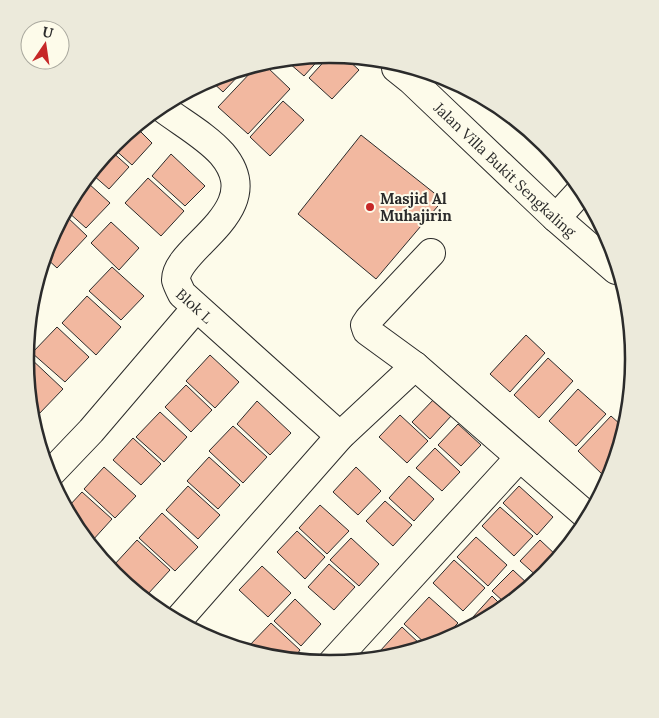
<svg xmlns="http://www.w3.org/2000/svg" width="659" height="718" font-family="Lora,serif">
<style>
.building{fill:#f2b8a0;stroke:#2b2b2b}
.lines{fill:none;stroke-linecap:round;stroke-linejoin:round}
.minor-casing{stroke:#2b2b2b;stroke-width:30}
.minor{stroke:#fdfbea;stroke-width:28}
.poi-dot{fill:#c62828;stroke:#fdfbea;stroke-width:2}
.labels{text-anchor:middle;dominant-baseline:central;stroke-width:4;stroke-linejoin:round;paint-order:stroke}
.street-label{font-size:15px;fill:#2b2b2b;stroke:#fdfbea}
.poi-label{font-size:15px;font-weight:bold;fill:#2b2b2b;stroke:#fdfbea;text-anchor:start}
.rim{fill:none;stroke:#2b2b2b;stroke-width:2.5}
</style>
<rect width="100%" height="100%" fill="#fdfbea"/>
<path class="building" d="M330 55 346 58 359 70 332 99 309 78Z
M322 56 304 76 289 63Z
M267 67 290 89 248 134 218 107 253 70Z
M242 72 223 92 210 80 213 78Z
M283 101 304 120 270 156 250 137Z
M137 128 152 143 132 165 112 147Z
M361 135 443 200 376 279 298 214Z
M110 150 129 167 109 189 93 175Z
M171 154 205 186 185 206 152 176Z
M148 178 184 211 161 236 125 203Z
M88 183 110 203 86 228 68 212Z
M66 216 87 236 57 268 45 257 48 242Z
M111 222 139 248 119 270 91 243Z
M112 267 144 296 121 320 89 291Z
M87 296 121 327 96 355 62 323Z
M57 327 89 357 65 382 32 353Z
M526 335 545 353 510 392 490 374Z
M210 355 239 382 215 408 186 381Z
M29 357 63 389 37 416 25 361Z
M548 358 573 381 539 418 514 395Z
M186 385 212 410 191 432 165 407Z
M578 389 606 414 576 446 549 421Z
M435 398 452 415 430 439 412 422Z
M257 401 291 433 270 455 237 424Z
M160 412 187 437 164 462 136 437Z
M400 415 428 441 407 463 379 437Z
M611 416 621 425 613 464 603 475 578 451Z
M458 424 481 445 461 466 438 445Z
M233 426 267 457 243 483 209 451Z
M133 438 161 464 141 485 113 460Z
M435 448 460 472 442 491 416 468Z
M209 457 240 485 218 509 187 481Z
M104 467 136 496 115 518 84 489Z
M356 467 381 491 358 515 333 492Z
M409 476 434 499 414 521 389 498Z
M188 486 220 515 198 539 166 510Z
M519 486 553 517 537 535 503 503Z
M82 492 112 519 92 541 69 506Z
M385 501 412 525 393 546 366 521Z
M320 505 349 531 327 554 299 528Z
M500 507 533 536 514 556 482 526Z
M162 513 198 547 175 571 139 538Z
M297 531 325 557 305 579 277 552Z
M476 537 507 565 488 586 457 557Z
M351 538 379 564 359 586 330 560Z
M137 540 170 570 147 595 114 565Z
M540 540 557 556 545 575 539 578 520 561Z
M454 560 485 588 463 611 433 583Z
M329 564 355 587 334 610 308 587Z
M262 566 291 593 268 617 239 590Z
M513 570 529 585 504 602 492 591Z
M492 596 500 604 476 620 473 617Z
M429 597 458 623 441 641 426 644 404 624Z
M295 599 321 624 301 646 274 621Z
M271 623 300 650 295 657 248 647Z
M402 627 421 645 383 653 380 651Z"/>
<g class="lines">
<defs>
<g id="minor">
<path id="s1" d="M396 68 411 80 556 218 616 270"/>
<path id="s2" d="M165 110C184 124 207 137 222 154 270 211 175 247 176 280 177 284 180 290 182 294L340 436"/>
<path d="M556 218 578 194"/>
<path d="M431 253 369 319 365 325 367 331 415 366 585 514"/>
<path d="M48 476 91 431 196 308"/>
<path d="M180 618 340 436 415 366"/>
<path d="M332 663 519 458"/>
</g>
</defs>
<use href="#minor" class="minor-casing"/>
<use href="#minor" class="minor"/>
</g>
<circle class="poi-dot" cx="370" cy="207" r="5"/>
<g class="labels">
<g class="street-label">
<text stroke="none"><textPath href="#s1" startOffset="149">Jalan Villa Bukit Sengkaling</textPath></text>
<text stroke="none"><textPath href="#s2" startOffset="254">Blok L</textPath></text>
</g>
<g class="poi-label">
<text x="380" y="198">Masjid Al<tspan x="380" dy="17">Muhajirin</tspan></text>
</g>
</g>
<path d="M0 0H659V718H0ZM329 63H330A295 295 0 0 1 625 358V360A295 295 0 0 1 330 655H329A295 295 0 0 1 34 360V358A295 295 0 0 1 329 63Z" fill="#eceadb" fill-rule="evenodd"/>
<path class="rim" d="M329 63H330A295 295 0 0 1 625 358V360A295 295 0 0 1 330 655H329A295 295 0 0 1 34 360V358A295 295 0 0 1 329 63Z"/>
<g transform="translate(45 45) rotate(13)"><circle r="24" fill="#fdfbea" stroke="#a9a89e"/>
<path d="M0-4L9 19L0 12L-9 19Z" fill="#c62828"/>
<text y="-8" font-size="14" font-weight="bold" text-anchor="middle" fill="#2b2b2b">U</text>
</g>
</svg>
